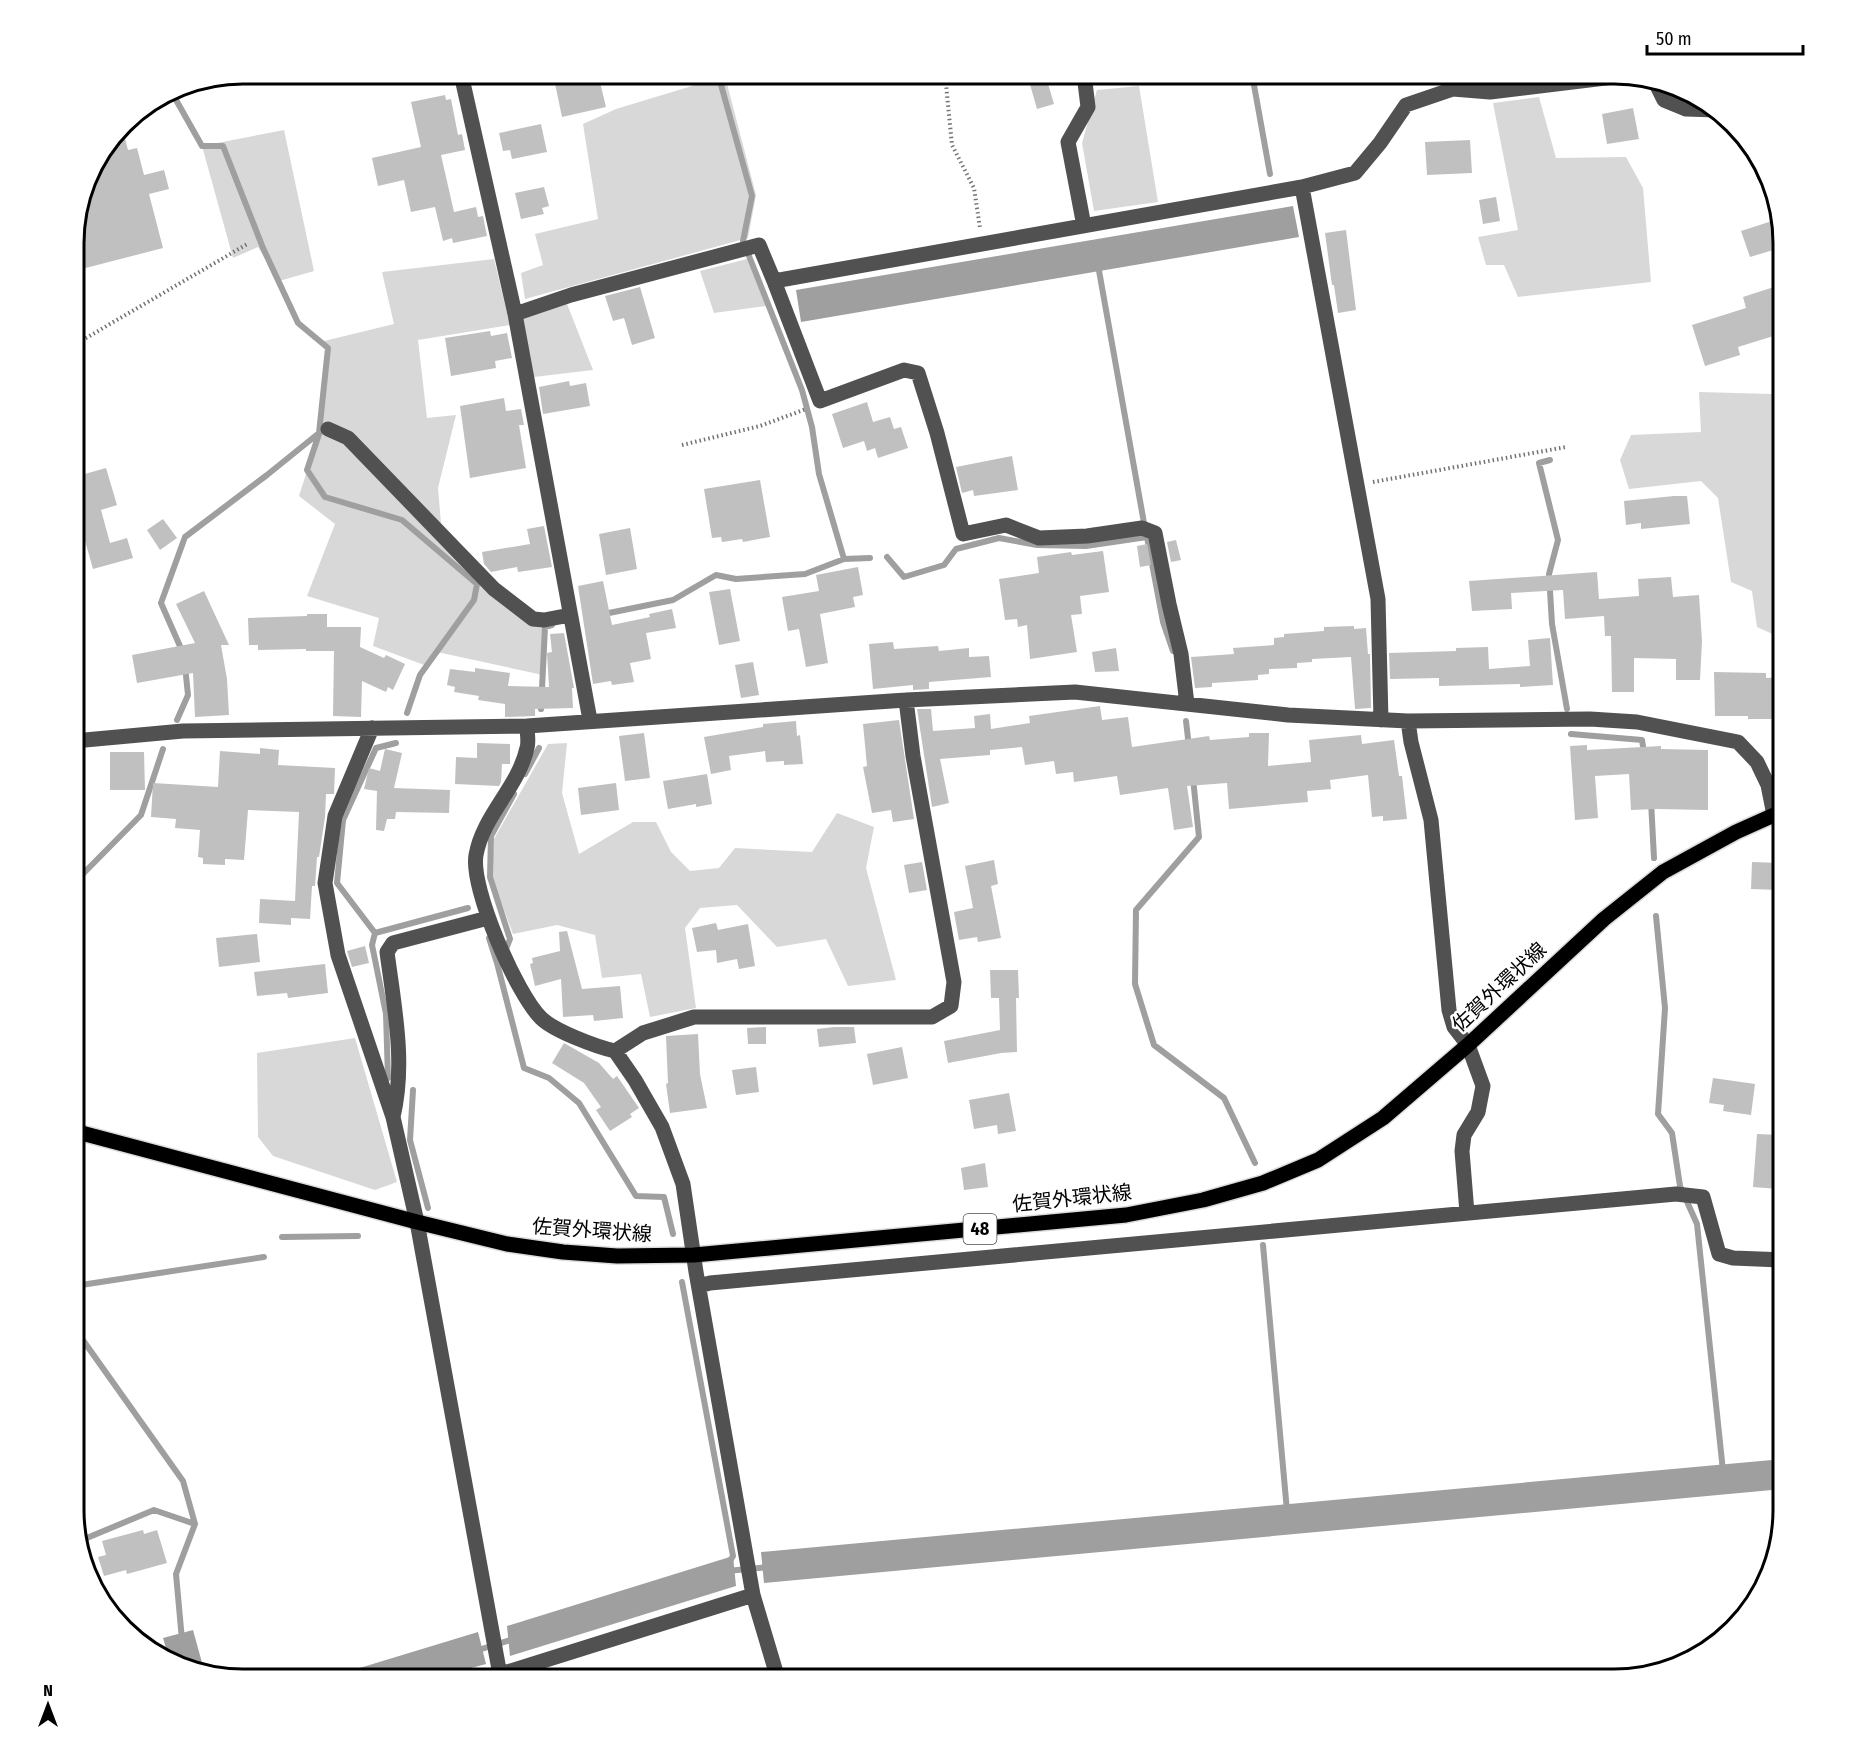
<svg xmlns="http://www.w3.org/2000/svg" width="1857" height="1753" font-family="'Fira Sans Condensed','Noto Sans JP',sans-serif">
<style>
.green{fill:#d8d8d8}
.water{fill:#9f9f9f}
.lines{fill:none;stroke-linecap:round;stroke-linejoin:round}
.stream{stroke:#9f9f9f;stroke-width:6}
.building{fill:#c0c0c0}
.major-casing{stroke:#dbdbdb;stroke-width:18}
.path{stroke:#737373;stroke-width:4;stroke-dasharray:1.5 3;stroke-linecap:butt}
.minor{stroke:#515151;stroke-width:15}
.major{stroke:#000;stroke-width:15}
.labels{text-anchor:middle;dominant-baseline:central;stroke-width:5;stroke-linejoin:round;paint-order:stroke}
.shield{fill:#fff;stroke:#4c4c4c;stroke-width:1.5}
.shield-label{font-size:18px;font-weight:bold;fill:#000}
.street-label{font-size:20px;fill:#000;stroke:#fff}
.rim{fill:none;stroke:#000;stroke-width:3}
</style>
<rect width="100%" height="100%" fill="#fff"/>
<path class="green" d="M725 76 756 195 748 238 525 299 521 273 543 265 535 234 598 219 583 124 616 109Z
M1139 86 1158 202 1094 211 1082 143 1097 90Z
M1539 97 1556 158 1626 157 1643 188 1651 282 1518 297 1504 265H1486L1478 237 1518 230 1493 103Z
M284 130 314 271 279 281 258 247 233 258 202 146Z
M494 259 509 321 567 304 593 370 534 377 523 323 418 340 427 418 456 415 438 488 443 547 531 624 545 627 543 675 437 652 427 666 373 646 379 618 307 596 335 524 299 496 319 433 328 348 320 342 394 324 382 272Z
M747 259 766 306 714 313 700 271Z
M1699 392 1772 394 1783 401V633L1779 637 1757 627 1752 591 1731 582 1718 498 1701 481 1629 489 1620 460 1631 435 1701 432Z
M567 743 562 793 579 854 633 822H656L671 852 690 871 719 868 735 848 812 852 837 813 874 827 866 868 896 980 848 986 826 939 777 947 737 905 700 908 685 928 696 1008 650 1017 641 974 602 978 595 935 557 925 513 934 491 875 494 839 548 744Z
M355 1038 397 1182 375 1190 273 1156 258 1137 257 1053Z"/>
<path class="water" d="M1293 206 1299 237 801 322 796 290Z
M1783 1459V1489L764 1583 761 1552Z
M733 1556 736 1586 510 1656 507 1626Z
M193 1630 204 1670 212 1673 178 1666 170 1662 163 1638Z
M478 1632 486 1664 430 1679H287L353 1670Z"/>
<g class="lines">
<path class="stream" d="M718 74 752 196 743 241
M1252 74 1270 174
M1670 86 1671 89 1694 94
M171 91 202 146H223L263 248 298 323 328 348 319 433 267 475 185 537 161 603 183 653
M1774 200 1777 207
M749 256 802 390 812 427 819 474 844 559 870 558
M1098 265 1144 523
M319 434 307 470 325 497 402 520 477 584 474 600 420 675 407 713
M1550 460 1539 463 1558 540 1549 574 1552 624 1567 709
M887 557 904 577 944 565 956 549 999 538 1037 545 1086 546 1147 537 1163 622 1173 651
M604 614 673 600 716 575 736 579 805 574 844 559
M541 709 545 627 552 625
M177 720 188 695 185 666
M1186 721 1189 747
M1571 734 1642 740 1644 753
M525 774 539 748
M1193 778 1199 837 1136 910 1135 984 1154 1045 1224 1098 1255 1163
M514 794 491 836 490 877 510 939 502 959 497 963 524 1068 549 1078 579 1103 636 1196 664 1197 673 1234
M1651 801 1654 858
M74 883 141 815 163 749
M1656 916 1665 1008 1658 1114 1672 1133 1680 1186 1697 1224 1723 1471
M375 933 337 883 343 820 376 748 396 743
M489 938 497 963
M388 1078 386 1014 372 945 375 933 468 908
M413 1090 410 1140 428 1208
M74 1182 81 1206 80 1336 183 1481 195 1524 176 1574 182 1640
M282 1237 358 1236
M1263 1245 1287 1511
M682 1282 733 1556 730 1561
M81 1285 264 1257
M82 1540 154 1510 195 1524
M727 1571 770 1567
M475 1651 514 1639"/>
</g>
<path class="building" d="M553 74H598L606 107 562 117Z
M1046 77 1054 104 1037 109 1029 81Z
M445 95 446 100 451 99 458 135 462 134 465 150 441 155 454 212 476 207 478 217 483 216 487 236 453 243 452 238 443 241 435 207 411 212 404 180 378 186 372 158 421 147 411 102Z
M1633 108 1639 139 1607 144 1602 114Z
M541 124 547 152 512 159 510 150 503 151 499 133Z
M122 127 128 150 137 148 144 175 164 170 169 189 149 194 163 248 74 271V231L91 167Z
M1470 140 1472 173 1427 175 1425 142Z
M544 187 549 206 542 208 544 214 521 219 515 193Z
M1496 197 1500 221 1483 224 1479 200Z
M1772 221 1780 248 1750 257 1741 231Z
M1346 230 1356 310 1338 313 1334 285H1332L1325 233Z
M1783 284V333L1738 347 1740 355 1705 366 1692 325 1746 308 1743 297Z
M640 287 655 338 632 345 624 318 613 321 605 296Z
M490 331 491 336 507 333 512 358 495 361 496 368 451 376 445 338Z
M569 381 570 386 586 383 590 406 543 414 539 387Z
M504 398 506 411 521 409 524 425H519L526 468 470 478 460 406Z
M867 402 873 422 890 417 894 429 901 427 908 448 878 458 875 448 867 451 864 441 843 448 832 414Z
M1012 456 1018 490 974 496 973 490 962 493 956 467Z
M106 468 117 505 101 510 110 543 127 538 133 558 93 569 78 516 74 517V477Z
M760 480 770 537 743 542 742 539 722 542 721 537 712 538 704 489Z
M1674 496H1687L1690 524 1641 529V523L1626 525 1624 501Z
M163 519 177 538 160 550 147 530Z
M544 526 552 567 518 572 517 567 491 572 484 564 482 552 530 544 527 529Z
M630 528 637 569 606 575 599 534Z
M1176 540 1181 560 1171 562 1167 542Z
M1147 544 1151 565 1140 567 1137 546Z
M1103 551 1109 592 1080 596 1082 614 1071 615 1077 652 1030 659 1027 625 1018 627 1017 619 1005 620 999 579 1039 573 1037 557 1071 552 1072 555Z
M858 567 863 595 853 597 855 607 820 614 828 663 806 667 799 629 788 631 782 597 819 591 816 575Z
M1597 572 1599 599 1639 596 1638 579 1671 577 1673 597 1699 595 1702 641 1700 680H1676V659L1634 658V692H1612L1611 636H1605L1604 616 1565 619 1563 590 1511 593 1512 609 1472 611 1469 581Z
M603 581 612 625 650 617 649 614 672 609 676 628 646 633 651 659 630 663 634 682 612 685 611 681 593 684 578 586Z
M730 589 740 641 719 645 709 592Z
M204 591 229 645H221L227 679 229 715 195 717 193 673 137 683 132 655 195 643 176 604Z
M307 614H327V627H361L360 647 384 658 386 655 405 664 393 690 388 687 386 692 362 681 361 717 333 716 334 651H306V649L258 650V645H249L248 618 307 616Z
M1354 626V629L1366 628 1368 654H1370L1371 708 1355 709 1351 657 1312 659V662L1297 663V668L1269 669V674L1258 675V680L1212 683V687L1195 688 1191 657 1234 654 1233 648 1274 645V638L1284 637V634L1324 631V627Z
M564 633 574 688H572L573 708 535 709V716L505 717V704L478 700 479 696 454 692 455 687 447 685 450 669 475 672V668L510 673 508 686 549 687 547 653 552 652 550 634Z
M1550 638 1553 685 1520 687V684L1439 686V678L1390 679 1389 653 1456 651V648L1488 647 1489 669 1530 666 1528 640Z
M893 642 894 649 938 646 939 651 969 648V657L989 656 991 677 929 682V689L913 690V685L873 689 869 644Z
M1116 648 1119 671 1095 672 1092 652Z
M753 662 759 695 741 698 735 665Z
M1714 672 1766 673V678L1783 677V719H1748V716H1715Z
M1100 706 1102 720 1128 717 1132 747 1209 736 1210 740 1249 737V733H1269L1268 766 1311 762 1309 740 1361 735 1362 744 1394 740 1399 776H1402L1407 819 1383 821V816L1372 817 1368 775 1330 780 1331 789 1307 791 1308 802 1229 809 1227 783 1187 786 1193 827 1174 830 1168 788 1120 795 1117 776 1074 782 1073 772 1056 774 1054 761 1025 765 1022 747 990 750V755L940 759 949 803 932 807 917 709H931L933 731 975 728 974 716 990 714 991 729 1030 723 1029 716Z
M899 720 914 819 893 822 891 810 872 813 863 767 867 766 863 724Z
M796 721 797 736 800 735 803 764 784 765V761L766 762 765 751 729 756 731 770 711 774 704 737 763 727V724Z
M644 733 650 778 625 781 619 736Z
M477 743 510 744V764H502L501 782 499 786 455 784 456 757 477 758Z
M1587 745V750L1661 746V749L1708 750V810L1657 809 1631 810 1629 774 1595 776 1598 818 1575 820 1570 746Z
M260 748 279 750 278 765 335 768 334 794H326L325 817 319 857H317L315 886H312L310 919 291 918V925L259 923 260 899 295 901 299 812 248 810 244 860 225 859V865L203 864V858L198 857 200 830 175 828 176 819 151 817 153 783 218 787 220 751 260 754Z
M385 749 402 753 394 788 450 790 449 813 396 812 395 819H387L384 831 376 830 377 791 364 789 369 768 380 771Z
M110 752H144L145 790H110Z
M707 774 712 804 696 807V804L668 809 663 781Z
M616 783 619 810 581 815 578 788Z
M994 860 998 884 991 886 1001 938 978 942 977 937 959 940 954 912 973 908 965 866Z
M922 862 927 890 909 893 904 865Z
M1752 862 1783 863V890L1751 889Z
M716 923 718 930 748 924 755 966 739 969 737 959 717 963 716 950 697 952 692 928Z
M567 931 582 989 620 986 623 1018 594 1021 593 1015 563 1017 561 979 535 986 530 964 533 963 532 958 560 951 559 932Z
M257 934 260 962 219 967 216 938Z
M365 946 369 963 352 967 347 951Z
M325 964 328 993 288 998 287 993 257 996 254 972Z
M990 970H1018L1019 998H1016L1017 1052 1001 1053 948 1063 944 1041 1000 1030 999 998H991Z
M766 1027V1044H748L747 1028Z
M834 1027H854L856 1043 819 1047 817 1029Z
M698 1034 700 1074 707 1108 670 1113 666 1084 668 1083 666 1036Z
M564 1043 599 1063 613 1079 617 1076 639 1108 630 1114 632 1117 610 1131 596 1110 601 1107 584 1083 552 1063Z
M902 1047 908 1078 873 1085 867 1054Z
M756 1067 759 1092 736 1095 732 1070Z
M1713 1078 1755 1084 1751 1115 1723 1111 1724 1105 1709 1103Z
M1009 1093 1016 1131 998 1134 997 1125 974 1129 969 1100Z
M1757 1134 1783 1135 1779 1189 1753 1187Z
M985 1163 988 1187 964 1190 961 1168Z
M143 1530 144 1534 157 1530 167 1563 127 1574 126 1570 104 1576 98 1557 106 1555 102 1541Z"/>
<g class="lines">
<defs>
<path id="major" d="M74 1131 417 1222 507 1244 563 1252 617 1256 694 1255 1126 1215 1203 1200 1263 1183 1318 1160 1383 1118 1468 1045 1604 919 1663 872 1736 832 1774 815 1783 813"/>
</defs>
<use href="#major" class="major-casing"/>
<path class="path" d="M945 74 952 145 974 188 980 228
M74 345 249 243
M682 445 760 426 806 409
M1373 482 1566 447"/>
<path class="minor" d="M461 74 515 314 590 720
M1655 82 1664 100 1686 109 1716 110
M1760 161 1764 175 1772 183
M1302 187 1378 599 1381 720
M1084 226 1068 142 1088 107 1084 74
M774 281 820 401 904 370 918 373 937 433 963 534 1006 525 1039 538 1087 536 1142 528 1155 533 1169 604 1181 654 1187 704
M515 314 571 295 759 245 774 281 1302 187 1355 173 1380 143 1406 105 1453 89 1490 92 1630 75
M328 429 348 438 494 589 533 619 544 620 570 615
M1408 721 1411 742 1431 820 1449 1010 1454 1027 1468 1045 1483 1086 1478 1112 1464 1135 1462 1151 1467 1213
M527 726C527 733 529 742 527 748 518 788 483 815 476 855 470 888 517 995 541 1018 554 1031 597 1047 615 1051L635 1080 662 1127 683 1184 696 1272 753 1595 778 1679
M372 728 335 816 325 883 338 955 393 1117 417 1222 500 1675
M74 741 183 731 527 726 906 700 1075 692 1288 715 1408 721 1590 719 1637 722 1738 742 1757 762 1768 785 1774 815
M615 1051 643 1033 694 1017H932L951 1006 954 982 913 756 906 700
M393 1117C406 1063 394 1006 387 952L393 943 488 918
M699 1286 710 1283 1676 1194 1703 1197 1719 1254 1733 1258 1783 1260
M485 1679 753 1595"/>
<use href="#major" class="major"/>
</g>
<g class="labels">
<rect class="shield" x="963.5" y="1214" width="33" height="30" rx="4.5"/>
<g class="shield-label">
<text x="980" y="1229">48</text>
</g>
<g class="street-label">
<text transform="translate(1499 987) rotate(-43)">佐賀外環状線</text>
<text transform="translate(1072 1198) rotate(-6)">佐賀外環状線</text>
<text transform="translate(592 1230) rotate(4)">佐賀外環状線</text>
</g>
</g>
<path d="M0 0H1857V1753H0ZM243 84H1614A159 159 0 0 1 1773 243V1510A159 159 0 0 1 1614 1669H243A159 159 0 0 1 84 1510V243A159 159 0 0 1 243 84Z" fill="#fff" fill-rule="evenodd"/>
<path class="rim" d="M243 84H1614A159 159 0 0 1 1773 243V1510A159 159 0 0 1 1614 1669H243A159 159 0 0 1 84 1510V243A159 159 0 0 1 243 84Z"/>
<g transform="translate(48 1705)" stroke="#ffffff" stroke-width="4.5" paint-order="stroke">
<path d="M0-4.5L10 22L0 15L-10 22Z" fill="#000000"/>
<text y="-9" font-size="16" font-weight="bold" text-anchor="middle" fill="#000000">N</text>
</g>
<path d="M1647 45v9h156v-9" fill="none" stroke="#000000" stroke-width="3"/>
<text x="1656" y="45" font-size="18" fill="#000000" stroke="#ffffff" stroke-width="4.5" paint-order="stroke">50 m</text>
</svg>
